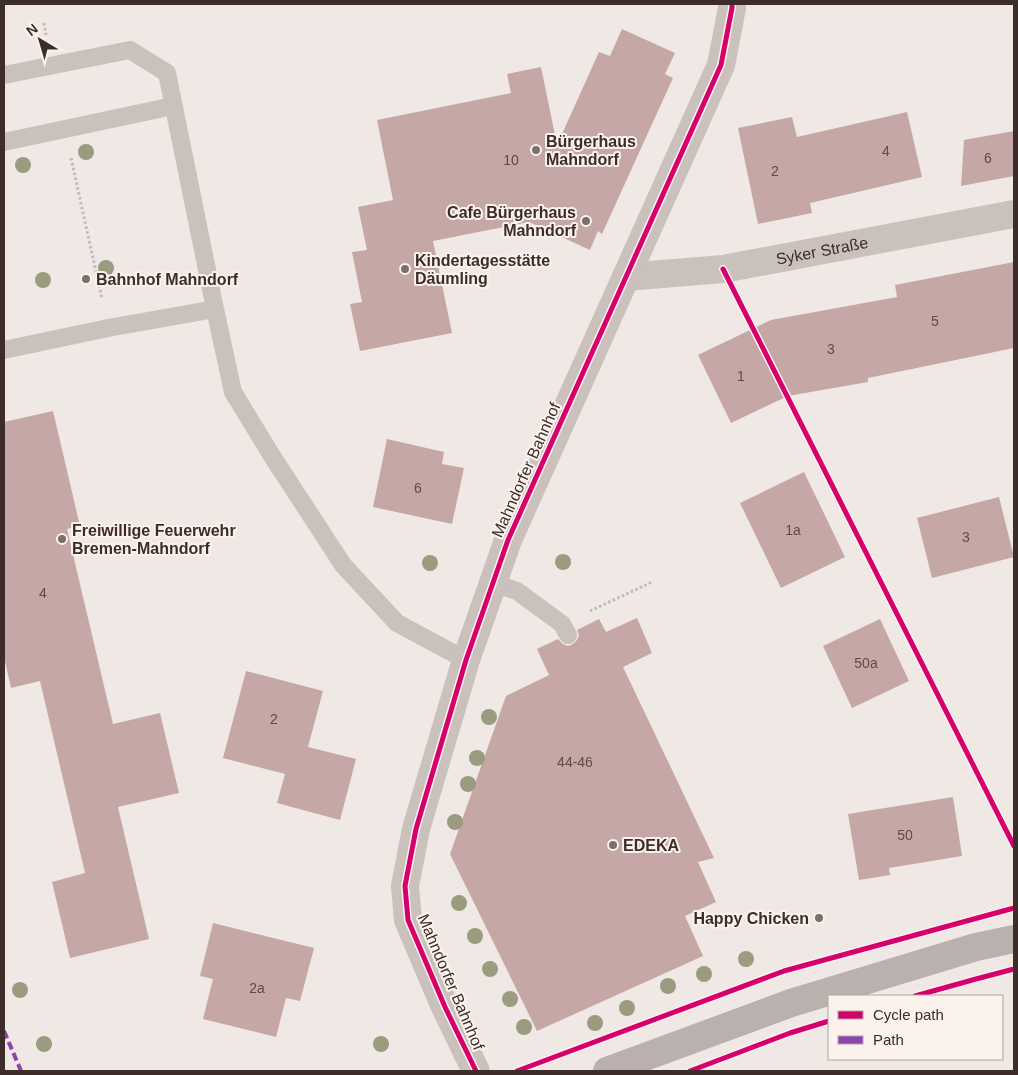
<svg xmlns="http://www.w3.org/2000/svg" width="1018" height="1075" font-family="Helvetica,sans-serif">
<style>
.building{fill:#c5a8a5}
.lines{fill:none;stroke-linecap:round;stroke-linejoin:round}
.path{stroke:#c3b9b5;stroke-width:3;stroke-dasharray:2.5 2.5;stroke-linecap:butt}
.service{stroke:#cac1bd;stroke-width:18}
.minor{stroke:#cac1bd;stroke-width:28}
.tertiary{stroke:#cac1bd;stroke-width:28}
.secondary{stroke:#bab0ad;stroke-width:28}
.quiet{stroke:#8e44ad;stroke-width:4;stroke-dasharray:8 4;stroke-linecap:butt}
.cycleway-casing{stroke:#fcf2ed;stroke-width:8}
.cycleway{stroke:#d6006c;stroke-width:5}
.tree{fill:#9a9b7f}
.poi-dot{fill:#7b6e6b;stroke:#fcf2ed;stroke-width:2}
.labels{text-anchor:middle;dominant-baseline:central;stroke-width:4;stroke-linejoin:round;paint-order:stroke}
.number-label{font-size:14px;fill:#5e4b49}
.poi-label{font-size:16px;font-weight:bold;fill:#3c2c2a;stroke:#fcf2ed;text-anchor:start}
.street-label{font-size:16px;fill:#3c2c2a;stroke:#fcf2ed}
</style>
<rect width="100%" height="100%" fill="#f0e8e5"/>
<path class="building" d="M622 29 675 53 665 74 673 78 602 234 598 231 590 250 529 222 433 241 452 333 360 351 350 304 362 302 352 252 367 250 358 207 393 200 377 120 511 93 507 74 541 67 557 145 599 52 610 56Z
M907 112 922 177 810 203 812 213 758 224 738 128 792 117 797 137Z
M1014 131V176L961 186 964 140Z
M1014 262V348L868 378V382L788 396 731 423 698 355 771 320 897 297 895 285Z
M53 411 80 526 67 529 113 724 160 713 179 793 118 807 149 939 70 958 52 882 85 873 40 681 11 688 4 657V422Z
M387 439 444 452 442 464 464 468 452 524 373 507Z
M804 472 845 557 781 588 740 503Z
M999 497 1014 557 932 578 917 518Z
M637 618 652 653 623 667 714 858 698 862 716 902 685 916 703 956 537 1031 450 854 506 696 549 675 537 649 558 639 563 644 568 646 573 644 577 640 579 635 577 630 599 619 606 632Z
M880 619 909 681 852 708 823 646Z
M246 671 323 691 308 747 356 759 340 820 277 803 285 774 223 758Z
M953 797 962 856 889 868 890 875 859 880 848 814Z
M213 923 314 948 300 1001 286 998 276 1037 203 1019 213 979 200 976Z"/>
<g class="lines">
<path class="path" d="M44 23 46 35
M71 158 102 299
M590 611 652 582"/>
<path class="service" d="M4 75 130 50 167 73 215 309 233 392 272 456 343 565 397 623 466 660
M4 142 173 106
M4 350 108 328 215 309
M493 583 517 591 562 624 568 635"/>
<path class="minor" id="s1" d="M626 277 723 269 1014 214"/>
<path class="tertiary" d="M476 1071 445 1007 408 920 405 886 416 829 466 660 508 540 721 65 732 8V4"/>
<path class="secondary" d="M607 1071 791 1003 976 947 1014 939"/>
<path class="quiet" d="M4 1031 21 1071"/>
<defs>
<path id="cycleway" d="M723 269 1014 846
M915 996 976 979 1014 969
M476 1071 445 1007 408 920 405 886 416 829 466 660 508 540 721 65 732 8V4
M517 1071 784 971 1014 908
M690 1071 790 1033 829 1021"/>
</defs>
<use href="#cycleway" class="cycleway-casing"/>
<use href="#cycleway" class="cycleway"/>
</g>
<g class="tree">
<circle cx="86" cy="152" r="8"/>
<circle cx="23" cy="165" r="8"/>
<circle cx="106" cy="268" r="8"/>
<circle cx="43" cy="280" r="8"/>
<circle cx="563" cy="562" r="8"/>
<circle cx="430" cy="563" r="8"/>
<circle cx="489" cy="717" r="8"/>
<circle cx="477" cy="758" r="8"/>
<circle cx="468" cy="784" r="8"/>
<circle cx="455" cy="822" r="8"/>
<circle cx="459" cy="903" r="8"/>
<circle cx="475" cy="936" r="8"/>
<circle cx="746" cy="959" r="8"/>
<circle cx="490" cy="969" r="8"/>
<circle cx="704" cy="974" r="8"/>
<circle cx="668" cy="986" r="8"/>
<circle cx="20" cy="990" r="8"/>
<circle cx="510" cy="999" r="8"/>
<circle cx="627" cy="1008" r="8"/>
<circle cx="595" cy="1023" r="8"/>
<circle cx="524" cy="1027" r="8"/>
<circle cx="44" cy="1044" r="8"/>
<circle cx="381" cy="1044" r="8"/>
</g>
<g class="poi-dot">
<circle cx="536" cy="150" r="5"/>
<circle cx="586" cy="221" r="5"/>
<circle cx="405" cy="269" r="5"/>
<circle cx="86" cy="279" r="5"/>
<circle cx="62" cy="539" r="5"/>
<circle cx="613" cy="845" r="5"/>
<circle cx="819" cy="918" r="5"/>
</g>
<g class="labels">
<g class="number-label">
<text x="886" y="151">4</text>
<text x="988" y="158">6</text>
<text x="511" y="160">10</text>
<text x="775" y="171">2</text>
<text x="935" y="321">5</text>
<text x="831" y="349">3</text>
<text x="741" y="376">1</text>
<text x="418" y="488">6</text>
<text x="793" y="530">1a</text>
<text x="966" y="537">3</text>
<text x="43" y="593">4</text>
<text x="866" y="663">50a</text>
<text x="274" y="719">2</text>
<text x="575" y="762">44-46</text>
<text x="905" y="835">50</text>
<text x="257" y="988">2a</text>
</g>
<g class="poi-label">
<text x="546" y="141">Bürgerhaus<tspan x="546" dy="18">Mahndorf</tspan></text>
<text x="576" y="212" text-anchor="end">Cafe Bürgerhaus<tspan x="576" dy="18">Mahndorf</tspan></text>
<text x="415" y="260">Kindertagesstätte<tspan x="415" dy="18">Däumling</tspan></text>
<text x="96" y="279">Bahnhof Mahndorf</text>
<text x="72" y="530">Freiwillige Feuerwehr<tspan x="72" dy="18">Bremen-Mahndorf</tspan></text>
<text x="623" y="845">EDEKA</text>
<text x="809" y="918" text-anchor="end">Happy Chicken</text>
</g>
<g class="street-label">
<text stroke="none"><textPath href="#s1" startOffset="198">Syker Straße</textPath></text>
<text transform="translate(526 470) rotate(-66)">Mahndorfer Bahnhof</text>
<text transform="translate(451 982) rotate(67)">Mahndorfer Bahnhof</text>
</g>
</g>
<rect width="1018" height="1075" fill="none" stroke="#3c2c2a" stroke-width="10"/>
<rect x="828" y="995" width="175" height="65" fill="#fcf2ed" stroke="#afa39f"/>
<rect x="838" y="1011" width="25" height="8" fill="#d6006c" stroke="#afa39f"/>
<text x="873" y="1020" font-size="15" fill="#3c2c2a">Cycle path</text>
<rect x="838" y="1036" width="25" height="8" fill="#8e44ad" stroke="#afa39f"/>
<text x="873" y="1045" font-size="15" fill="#3c2c2a">Path</text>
<g transform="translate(40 40) rotate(322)" stroke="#fcf2ed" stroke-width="4" paint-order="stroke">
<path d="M0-4L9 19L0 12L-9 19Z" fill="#3c2c2a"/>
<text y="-8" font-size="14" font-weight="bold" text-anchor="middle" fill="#3c2c2a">N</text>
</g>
</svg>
